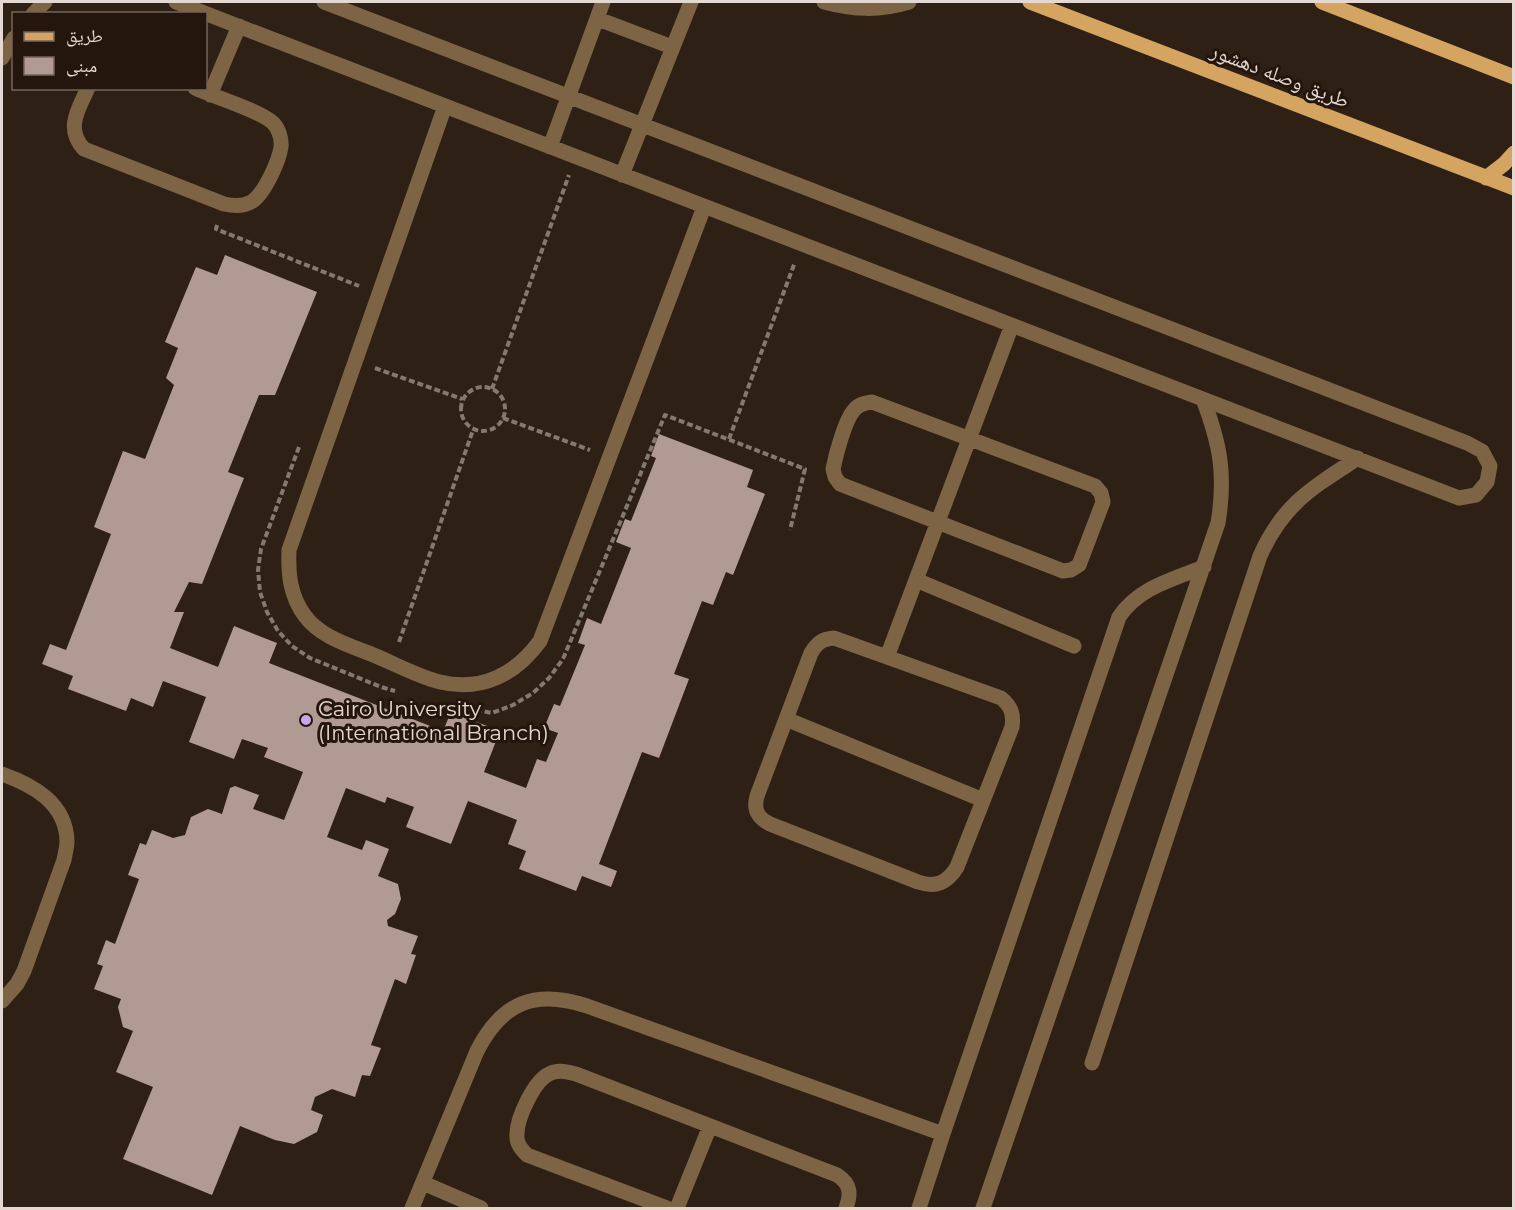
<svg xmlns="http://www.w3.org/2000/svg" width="1515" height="1210" font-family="Montserrat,'Noto Naskh Arabic',sans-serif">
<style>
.building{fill:#b19994}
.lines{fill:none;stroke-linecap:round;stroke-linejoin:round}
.path{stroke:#85786f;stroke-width:4;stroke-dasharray:6 3;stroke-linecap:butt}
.minor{stroke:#7c6445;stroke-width:15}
.major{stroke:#d6a461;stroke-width:15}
.poi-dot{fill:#c9a5ee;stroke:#25160d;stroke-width:2}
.labels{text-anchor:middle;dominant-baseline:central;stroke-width:6;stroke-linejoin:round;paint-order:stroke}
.street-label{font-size:21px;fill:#e4d9d2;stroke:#25160d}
.poi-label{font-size:21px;fill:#e4d9d2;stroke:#25160d;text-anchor:start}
</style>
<rect width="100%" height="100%" fill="#2f2016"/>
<path class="building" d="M225 255 317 292 275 395H259L228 472 244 478 202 584 189 582 174 612H184L170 648 218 667 234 626 277 643 269 663 443 731 451 712 500 731 484 772 526 788 537 759 546 762 558 733 544 728 554 704 560 706 585 645 578 643 587 618 601 624 631 548 616 542 625 519 631 521 656 458 651 456 659 434 753 470 747 487 765 494 733 575 726 572 713 605 702 601 674 674 689 679 659 758 642 752 599 864 617 871 611 887 582 876 576 891 519 869 526 851 508 844 517 820 468 801 451 844 406 827 414 807 387 797 385 803 346 788 327 837 362 850 366 840 389 849 378 876 398 884 401 899 395 914 387 920 388 926 418 936 411 954 416 955 406 984 395 979 371 1045 381 1048 370 1076 362 1075 355 1097 332 1089 315 1097 311 1110 323 1115 317 1132 294 1144 275 1140 240 1126 212 1195 123 1159 153 1087 116 1072 133 1031 123 1027 118 1007 121 999 94 989 103 966 97 964 106 940 115 944 139 879 128 875 140 843 146 845 152 830 173 838 185 835 191 817 208 809 222 814 230 788 235 786 259 795 253 809 284 820 303 772 264 757 268 748 242 739 234 759 189 742 206 697 163 681 153 707 131 698 126 711 68 689 73 676 42 664 50 644 66 650 111 534 94 527 123 451 145 459 174 385 166 378 178 348 165 342 196 267 217 275Z"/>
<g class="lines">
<path class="path" d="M217 225 216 229 359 286
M375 368 462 399
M461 409a22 22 0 1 1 44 0a22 22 0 1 1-44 0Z
M492 389 569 175
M503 418 590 450
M729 439 795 262
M299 447 261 549 258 570 260 592 267 612 278 631 292 646 310 658 381 687 395 691
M399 642 473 430
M467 708 492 713 513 705 533 693 549 678 563 659 665 415 805 469 790 530"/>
<path class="minor" d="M176 2 1459 498 1476 495 1487 482 1490 466 1482 451 1467 443 324 2
M824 2C854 10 880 11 909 2
M33 14 45 2
M598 19 672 47
M2 58 14 38
M88 88C78 110 65 129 84 149L224 204C233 206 243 207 251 202 264 195 279 161 281 147 282 138 278 127 272 122 258 110 214 97 195 88
M210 95 239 26
M445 106 289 550C288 574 290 596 305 616 321 638 352 646 376 656 397 665 419 677 440 682 482 692 516 674 540 641L704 207
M550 147 603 2
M622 175 691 2
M872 402 1095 486 1101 493 1103 502 1079 565 1071 570 1063 571 840 484 835 477 833 469C836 454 845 420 854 410 859 404 865 403 872 402Z
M916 580 1074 646
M834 638 1001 698C1011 706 1014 714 1012 727L957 867C947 883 936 888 918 882L770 824C758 818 753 810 757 796L811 653C817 643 822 639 834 638Z
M887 657 1012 325
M786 719 983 800
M2 774C33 785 66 803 67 841 67 847 65 854 64 860L24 971 17 984 2 1001
M1092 1063 1260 556C1283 504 1312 488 1358 458
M423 1183 481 1208
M412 1208 477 1051C502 1002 535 989 587 1006L943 1134
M667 1208 527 1155C521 1149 516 1143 517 1134 517 1118 534 1081 549 1074 558 1069 567 1072 576 1074L837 1175C851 1184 851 1194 846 1208
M677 1208 710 1126
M919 1208 943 1134 1119 617C1138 588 1173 579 1204 567
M983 1208 1218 523C1226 474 1220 444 1203 399"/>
<path class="major" d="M1030 2 1514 188
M1322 2 1514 77
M1486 178 1504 164 1514 153"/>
</g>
<circle class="poi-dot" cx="306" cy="720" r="6"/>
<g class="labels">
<g class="street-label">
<text transform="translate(1280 75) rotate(21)">طريق وصله دهشور</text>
</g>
<g class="poi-label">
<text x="318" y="708">Cairo University<tspan x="318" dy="24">(International Branch)</tspan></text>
</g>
</g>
<rect width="1515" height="1210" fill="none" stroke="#e4d9d2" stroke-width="6"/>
<rect x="12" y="12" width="195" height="78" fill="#25160d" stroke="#71645c" stroke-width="1.5"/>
<rect x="24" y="32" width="30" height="9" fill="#d6a461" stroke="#71645c" stroke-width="1.5"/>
<text x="66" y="42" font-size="18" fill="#e4d9d2">طريق</text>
<rect x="24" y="57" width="30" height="18" fill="#b19994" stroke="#71645c" stroke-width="1.5"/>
<text x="66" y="72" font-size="18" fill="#e4d9d2">مبنى</text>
</svg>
